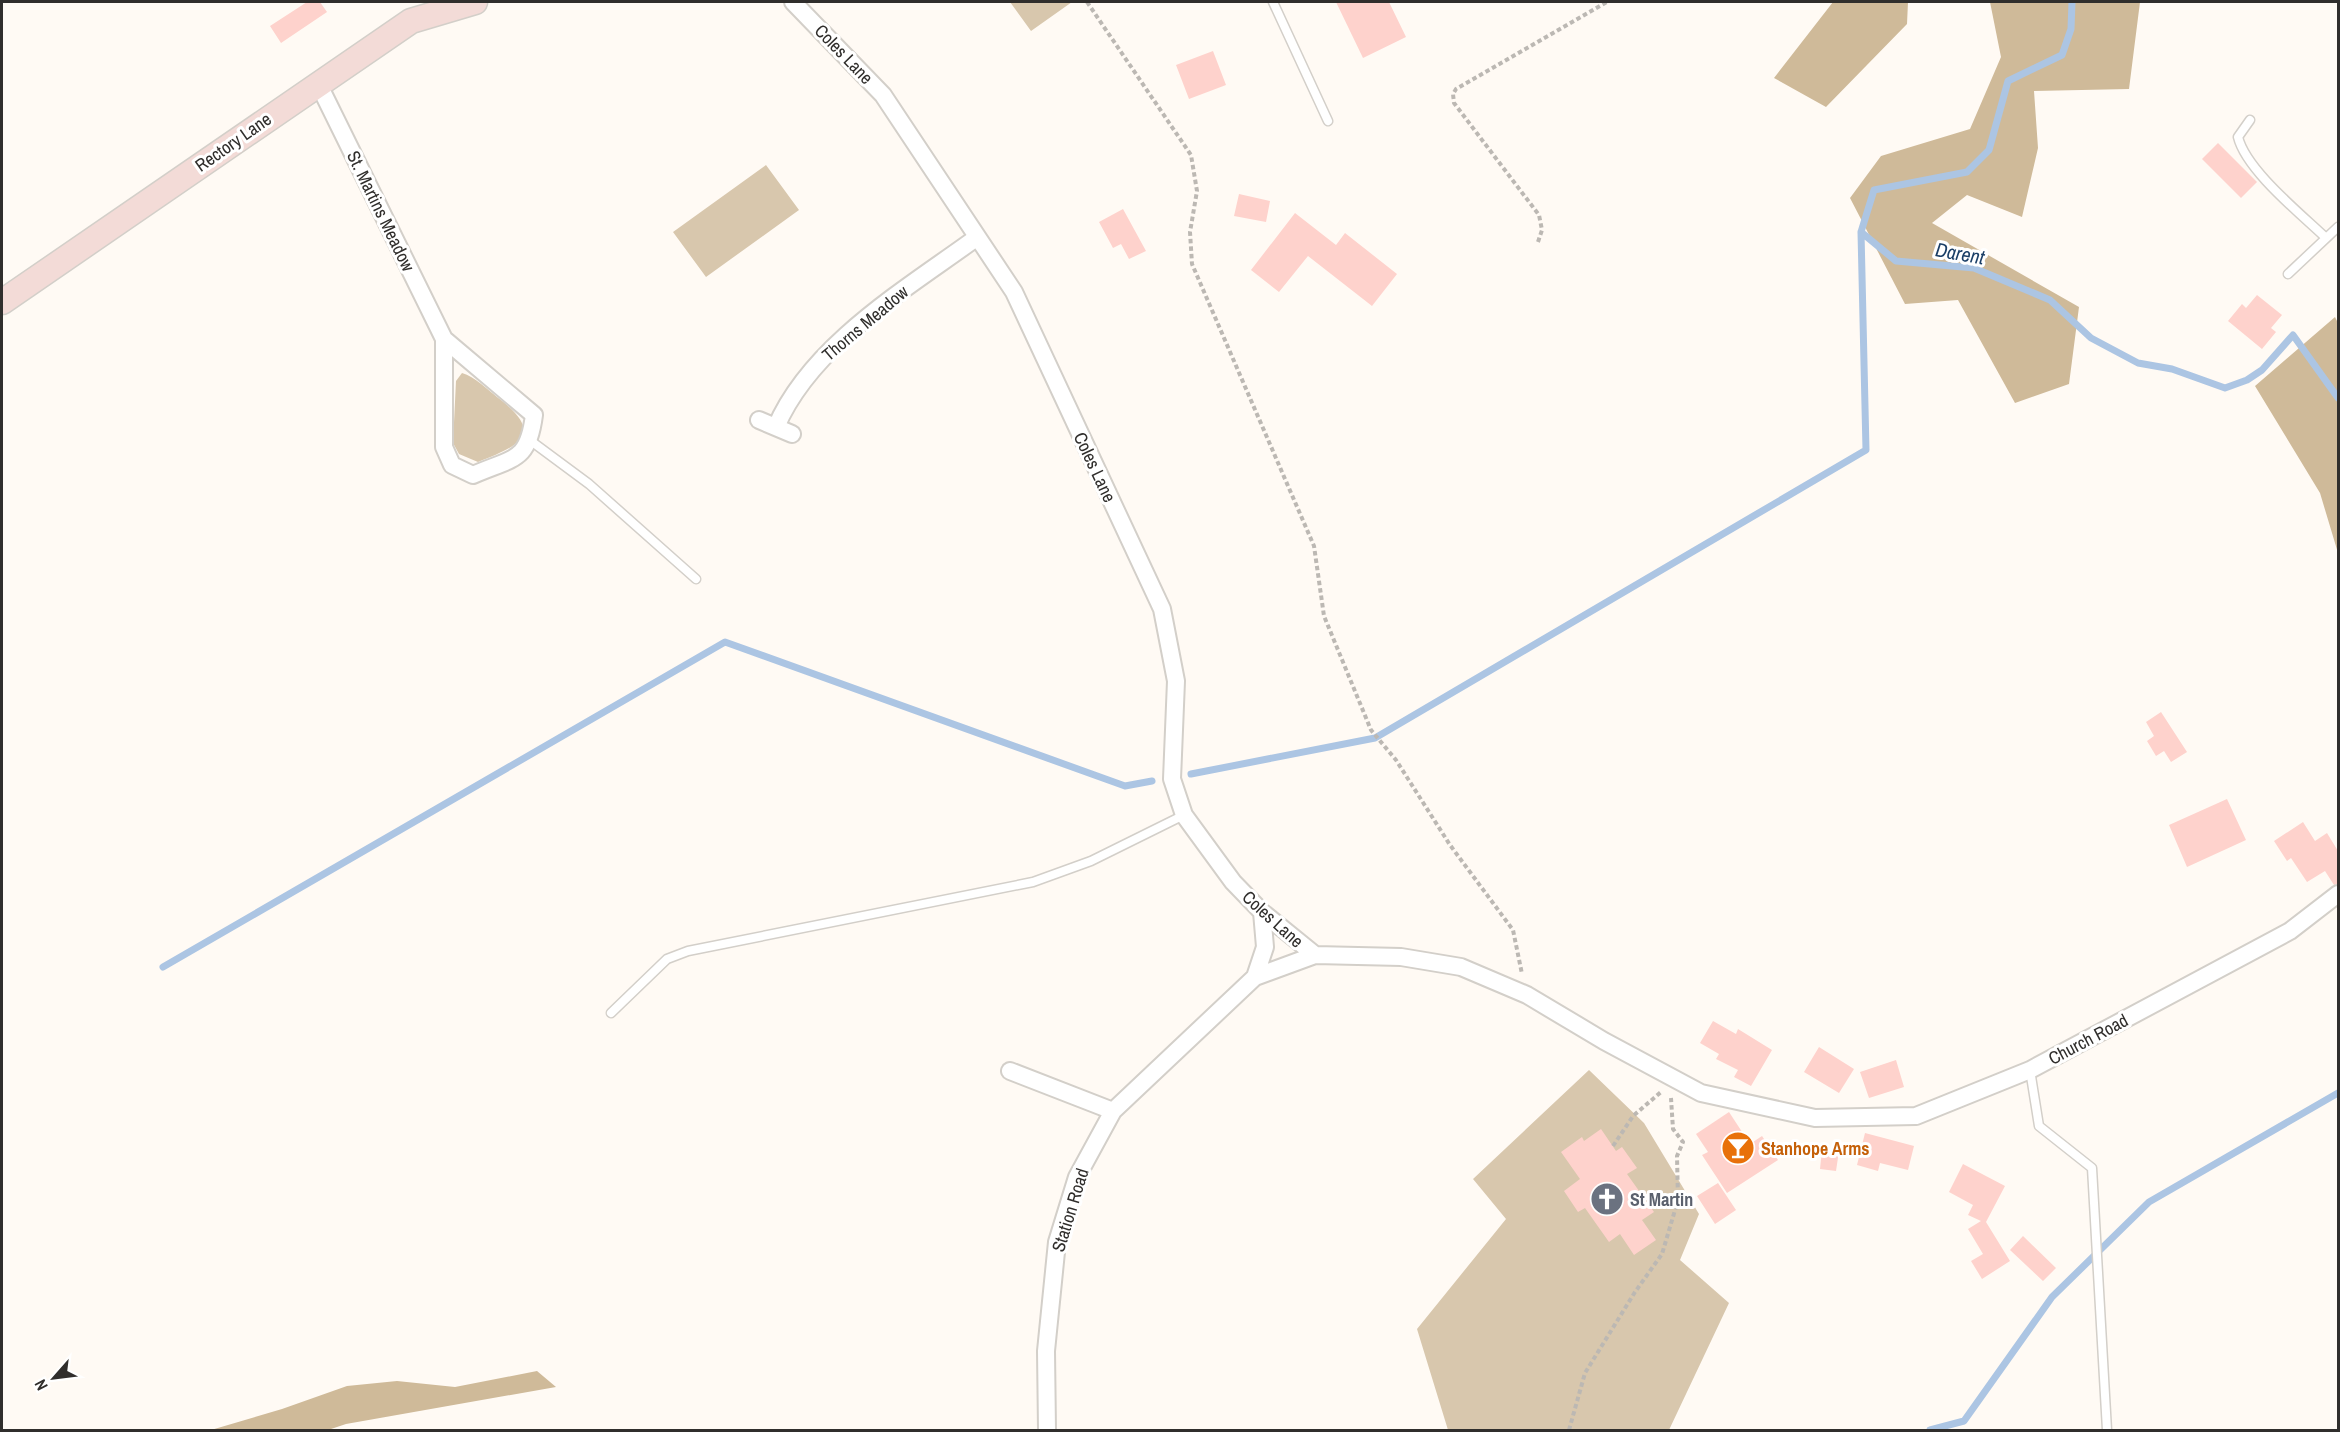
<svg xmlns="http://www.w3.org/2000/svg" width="2340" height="1432" font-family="'Archivo Narrow',sans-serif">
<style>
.green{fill:#d8c7ad}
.forest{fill:#cfba99}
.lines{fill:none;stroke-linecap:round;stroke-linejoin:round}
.stream{stroke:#acc5e3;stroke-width:7}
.building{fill:#fed2cc}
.lane-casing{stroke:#d3cfc9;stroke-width:11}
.street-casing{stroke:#d3cfc9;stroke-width:20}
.secondary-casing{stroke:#d3cfc9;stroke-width:27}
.path{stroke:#bcb8b3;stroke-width:4;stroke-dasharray:4.5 3;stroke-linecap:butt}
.lane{stroke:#fff;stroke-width:8}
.street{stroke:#fff;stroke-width:16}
.secondary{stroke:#f3dbd7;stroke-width:24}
.labels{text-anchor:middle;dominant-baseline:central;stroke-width:6;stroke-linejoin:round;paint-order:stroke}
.street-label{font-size:18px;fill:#302e2c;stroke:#fff}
.food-label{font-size:18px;font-weight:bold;fill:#c56008;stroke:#fff;text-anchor:start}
.worship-label{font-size:18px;font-weight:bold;fill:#5b616d;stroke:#fff;text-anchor:start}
.water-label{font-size:20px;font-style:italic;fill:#1b3f67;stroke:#fff}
</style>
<rect width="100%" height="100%" fill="#fffaf4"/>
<path class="green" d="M1010 2H1072L1031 31Z
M766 165 799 210 706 277 673 232Z
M462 373C475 377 487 389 497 397 545 433 522 445 478 462L459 454 453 443 456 381Z
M1589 1070 1644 1123 1699 1214 1680 1260 1729 1303 1669 1430H1448L1417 1329 1506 1219 1473 1179Z"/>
<path class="forest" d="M1833 2H1908L1907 24 1826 107 1774 78Z
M1990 2H2140L2129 89 2034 91 2038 148 2022 217 1967 195 1932 223 2079 307 2069 384 2015 403 1958 300 1905 304 1850 198 1881 156 1970 129 2001 57Z
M2335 317 2338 323V553L2320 493 2255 386Z
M537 1371 556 1387 346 1424 328 1430H211L282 1409 347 1386 397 1381 455 1387Z"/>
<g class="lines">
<path class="stream" d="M2072 2 2071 29 2062 55 2008 81 1989 150 1967 172 1874 190 1861 232 1896 261 1974 268 2050 300 2091 338 2138 363 2172 369 2225 388 2247 380 2262 370 2293 335 2338 398
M1191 774 1375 738 1866 450 1861 232
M163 967 725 642 1125 786 1152 781
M1930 1430 1964 1421 2052 1297 2149 1202 2338 1093"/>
</g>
<path class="building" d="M307 2H320L327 12 281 43 270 26Z
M1336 2H1389L1406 37 1363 58Z
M1213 51 1226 85 1189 99 1176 65Z
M2218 143 2257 182 2241 198 2202 159Z
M1239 194 1270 201 1266 222 1234 216Z
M1123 209 1146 251 1129 259 1121 244 1113 248 1099 222Z
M1295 213 1336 245 1345 233 1397 274 1372 306 1308 256 1279 292 1251 270Z
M2257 295 2282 315 2271 328 2276 332 2262 349 2228 321 2242 304 2246 308Z
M2161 712 2187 752 2171 762 2164 751 2156 756 2147 741 2154 736 2146 722Z
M2227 799 2246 840 2187 867 2169 825Z
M2303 822 2315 841 2327 833 2338 851V884L2334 885 2325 871 2307 882 2291 858 2287 861 2274 841Z
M1713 1021 1736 1034 1738 1029 1772 1050 1751 1086 1734 1077 1738 1070 1716 1059 1719 1054 1700 1043Z
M1819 1047 1854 1069 1839 1093 1804 1072Z
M1896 1060 1904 1087 1869 1098 1860 1072Z
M1729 1112 1750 1144 1762 1136 1778 1160 1727 1193 1702 1155 1708 1152 1696 1134Z
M1601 1129 1616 1151 1622 1147 1637 1168 1627 1174 1654 1212 1642 1220 1656 1240 1634 1255 1620 1234 1609 1242 1585 1208 1578 1212 1564 1191 1580 1179 1561 1152 1582 1137 1584 1141Z
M1865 1133 1914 1146 1908 1170 1880 1163 1878 1171 1857 1165Z
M1822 1149 1839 1151 1836 1171 1820 1169Z
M1963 1164 2005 1186 1986 1222 2010 1261 1982 1279 1971 1261 1983 1254 1968 1229 1981 1221 1968 1215 1973 1205 1949 1192Z
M1718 1183 1736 1210 1715 1224 1697 1196Z
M2023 1236 2056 1268 2043 1281 2010 1250Z"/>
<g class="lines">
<defs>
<path id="lane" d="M1273 2 1328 121
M2250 120 2238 137C2246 170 2301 214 2326 238
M2288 274 2338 227
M531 441 589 484 696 579
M611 1013 667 959 688 951 1033 882 1091 861 1184 815
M2030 1070 2039 1126 2092 1168 2107 1430"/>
<path id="street" d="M793 2 883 95 1014 292 1162 609 1176 681 1172 779 1184 815 1233 882 1262 912 1315 955
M318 83 444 339V447L452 465 473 475C514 457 528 462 534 415L444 339
M759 420 792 434
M776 427C811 345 906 289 976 238
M1255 977 1265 947 1262 912
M1010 1071 1113 1111
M1047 1430 1046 1351 1057 1242 1077 1177 1113 1111 1255 977 1315 955 1401 957 1461 967 1527 995 1604 1041 1701 1093 1815 1118 1916 1116 2030 1070 2290 931 2338 894"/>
<path id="secondary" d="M2 302 411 21 475 2"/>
</defs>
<use href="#lane" class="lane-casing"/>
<use href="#street" class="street-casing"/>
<use href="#secondary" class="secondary-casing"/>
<path class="path" d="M1087 2 1191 155 1197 191 1190 232 1192 264 1314 546 1324 616 1371 730 1396 760 1450 845 1513 930 1522 974
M1538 242 1542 230 1539 215 1454 103 1453 94 1456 89 1607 2
M1613 1146 1633 1116 1661 1092
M1569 1430 1585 1373 1635 1292 1662 1254 1678 1200 1677 1156 1683 1142 1673 1129 1671 1098"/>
<use href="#lane" class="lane"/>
<use href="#street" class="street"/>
<use href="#secondary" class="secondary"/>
</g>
<defs>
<symbol id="bar-disc" viewBox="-11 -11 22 22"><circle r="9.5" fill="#e8710a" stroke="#fff"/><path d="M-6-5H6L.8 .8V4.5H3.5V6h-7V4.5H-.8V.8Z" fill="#fff"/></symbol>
<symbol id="church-disc" viewBox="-11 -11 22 22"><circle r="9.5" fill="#6b7280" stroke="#fff"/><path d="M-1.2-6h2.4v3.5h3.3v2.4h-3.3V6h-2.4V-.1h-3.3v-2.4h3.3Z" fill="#fff"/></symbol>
</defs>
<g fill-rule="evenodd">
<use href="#bar-disc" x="1719" y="1129" width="38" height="38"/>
<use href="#church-disc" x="1588" y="1180" width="38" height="38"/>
</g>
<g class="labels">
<g class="street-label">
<text transform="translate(844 54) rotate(46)">Coles Lane</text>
<text transform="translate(233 142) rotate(-35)">Rectory Lane</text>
<text transform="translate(381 211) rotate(64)">St. Martins Meadow</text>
<text transform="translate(865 323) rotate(-40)">Thorns Meadow</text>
<text transform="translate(1095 467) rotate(65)">Coles Lane</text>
<text transform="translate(1273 919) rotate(42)">Coles Lane</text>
<text transform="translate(2088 1039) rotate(-28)">Church Road</text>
<text transform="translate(1070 1210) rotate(-73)">Station Road</text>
</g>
<g class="food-label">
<text x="1761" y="1148">Stanhope Arms</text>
</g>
<g class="worship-label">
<text x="1630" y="1199">St Martin</text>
</g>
<g class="water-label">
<text transform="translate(1960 253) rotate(10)">Darent</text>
</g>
</g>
<rect width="2340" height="1432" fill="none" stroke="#302e2c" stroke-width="6"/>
<g transform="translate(54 1378) rotate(242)" stroke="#ffffff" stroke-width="4.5" paint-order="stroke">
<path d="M0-4.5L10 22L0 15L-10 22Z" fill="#302e2c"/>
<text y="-9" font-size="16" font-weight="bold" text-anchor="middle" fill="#302e2c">N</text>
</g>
</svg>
